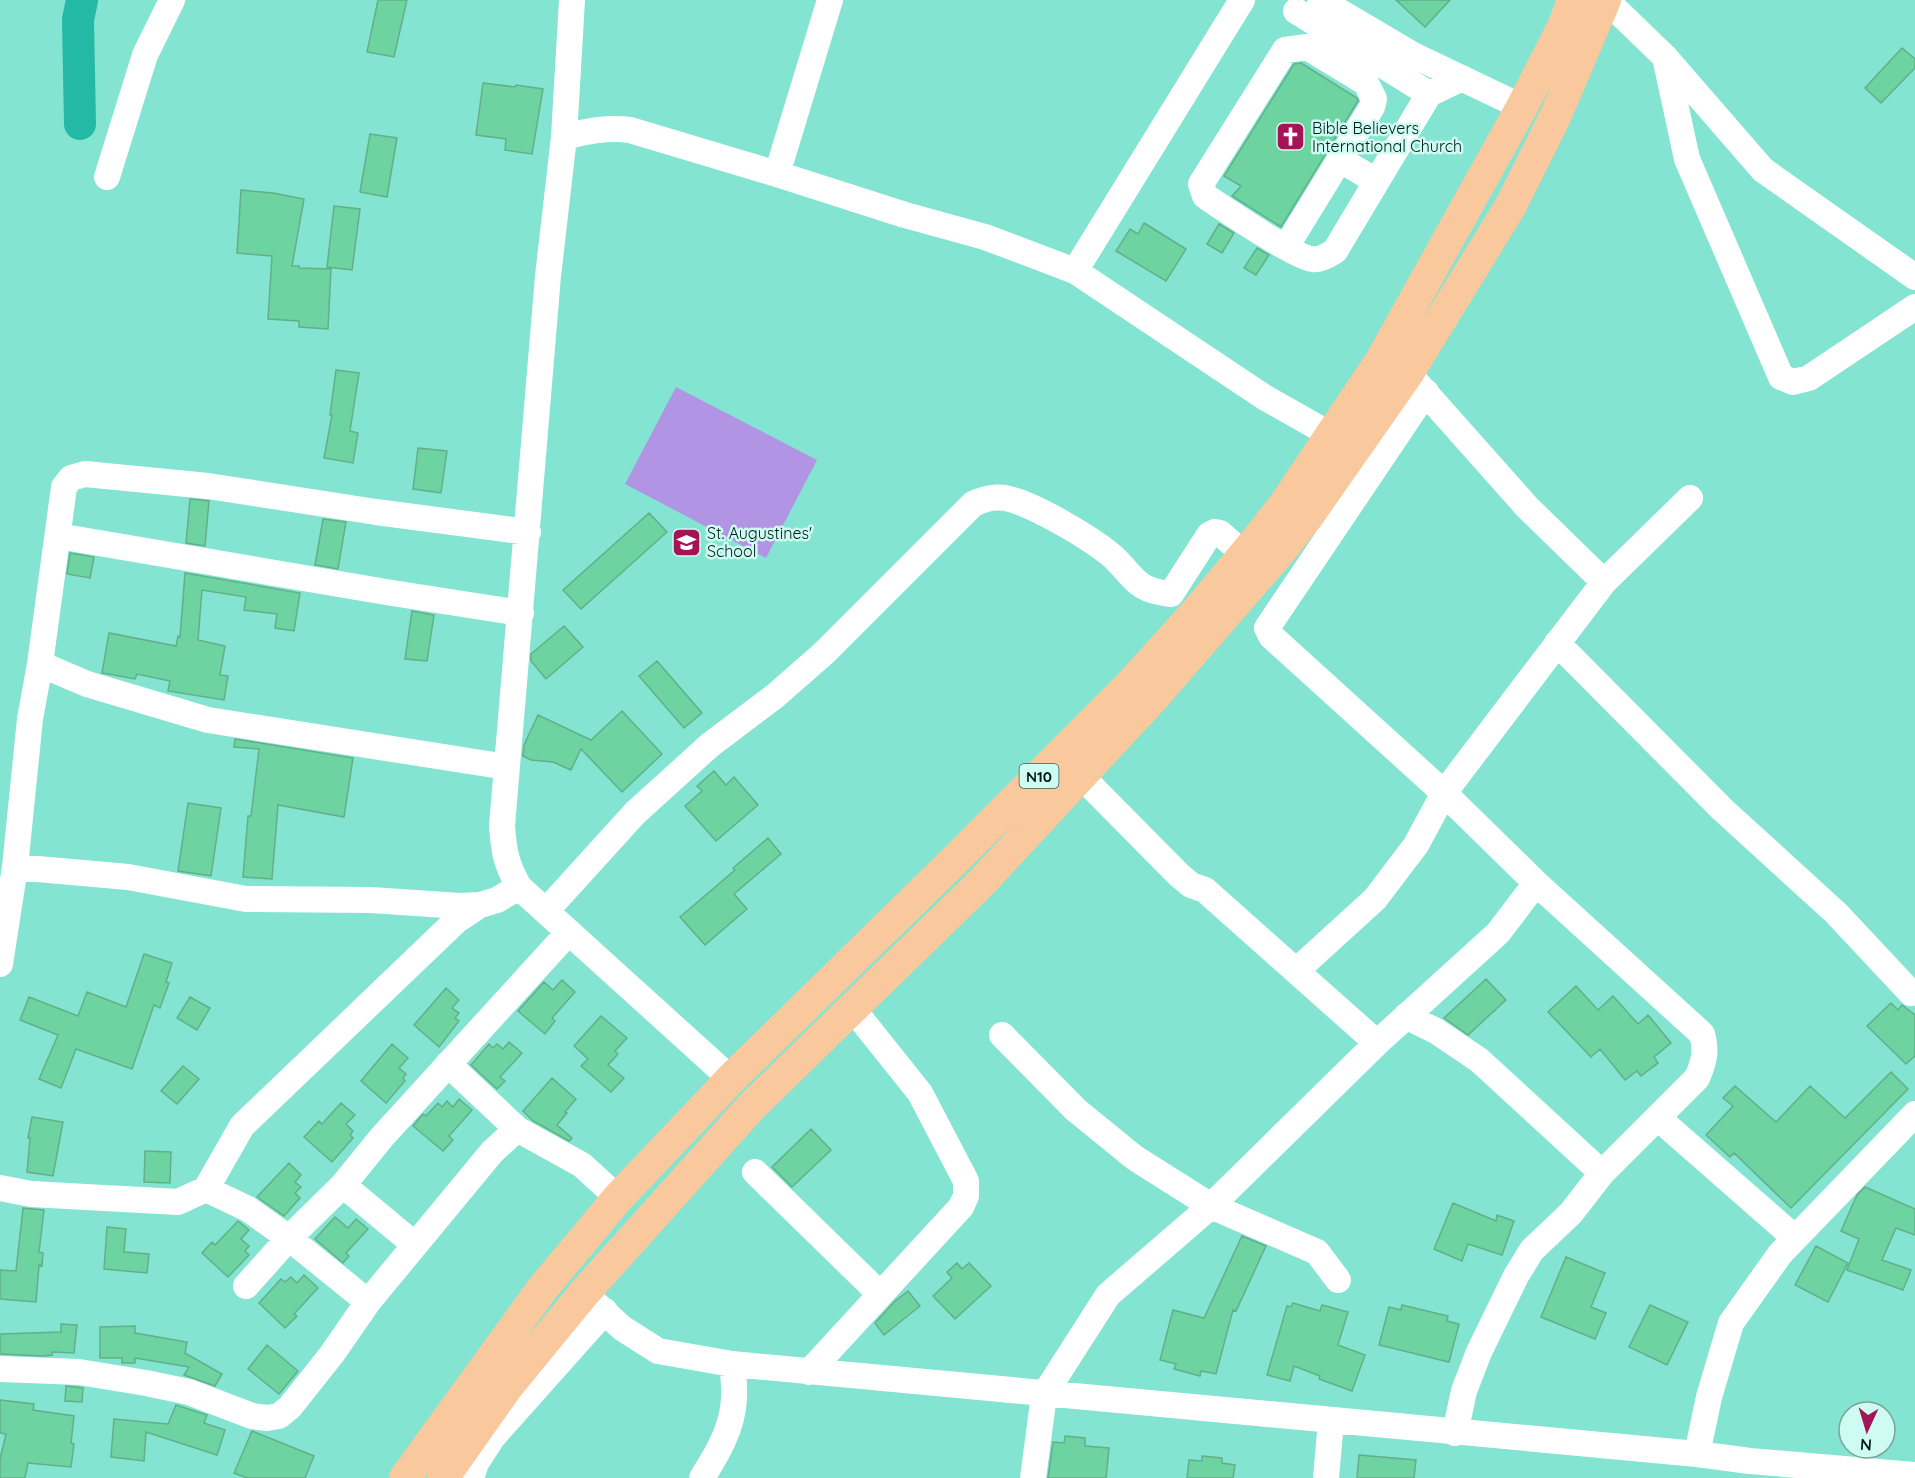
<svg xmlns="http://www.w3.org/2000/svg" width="1915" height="1478" font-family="Quicksand,sans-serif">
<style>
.green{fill:#b294e4}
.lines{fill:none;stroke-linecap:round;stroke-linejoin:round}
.river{stroke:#23b9a5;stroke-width:32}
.building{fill:#6cd3a1;stroke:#63af89;stroke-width:1.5}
.minor{stroke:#fff;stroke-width:26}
.major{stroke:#f9c89d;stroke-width:32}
.labels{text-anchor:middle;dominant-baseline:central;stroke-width:5;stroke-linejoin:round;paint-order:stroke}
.shield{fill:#cefbf2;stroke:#3e5f59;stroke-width:1.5}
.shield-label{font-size:15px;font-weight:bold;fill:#001c17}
.poi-label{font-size:16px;fill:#001c17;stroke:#cefbf2;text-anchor:start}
</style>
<rect width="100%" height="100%" fill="#83e4d2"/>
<path class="green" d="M676 387 817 460 766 558 625 484Z"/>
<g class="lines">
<path class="river" d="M80 124 78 20 82 0"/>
</g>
<path class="building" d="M378 0H407L394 57 367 52Z
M1396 0H1450L1425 27Z
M1902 48 1915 59V68L1881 103 1865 88Z
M1301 63 1357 98 1358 101 1281 227 1232 196 1241 186 1224 176 1294 64Z
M483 83 515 87 516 85 543 89 532 154 505 150 506 139 476 135Z
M370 134 397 138 387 197 360 192Z
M241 190 273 193 304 199 292 266H299V268L331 269 328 329 299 327V321L268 319 272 256 237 253Z
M334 206 360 209 352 270 327 267Z
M1144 223 1186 249 1166 281 1116 251 1130 229 1138 234Z
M1219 224 1234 233 1222 253 1207 244Z
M1257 248 1269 255 1256 275 1244 268Z
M336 370 359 373 350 431 358 433 353 463 324 458 332 415H330Z
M418 448 447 451 441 493 413 489Z
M190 499 209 501 205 546 186 543Z
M649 513 667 532 581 609 563 590Z
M323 519 346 522 338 569 315 565Z
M70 553 94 557 90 578 67 574Z
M185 573 300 593 294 631 275 628 277 614 244 610 246 597 202 590 198 640 225 646 220 675 228 676 224 700 168 691 170 681 137 674 135 679 102 673 109 633 176 646 178 636 180 637Z
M412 611 434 615 427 661 405 659Z
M564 626 583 647 546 679 531 661V654Z
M657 661 702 713 684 728 639 676Z
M622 711 662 754 622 792 581 749 571 770 553 762 531 760 523 756 524 745 538 715 591 740Z
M235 739 353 758 344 817 278 805 272 879 243 877 248 816H251L259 749 234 747Z
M714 771 726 785 734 777 758 805 716 841 685 806 702 791 697 786Z
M188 803 221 808 211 876 178 871Z
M768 838 781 854 734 894 747 909 705 945 680 917 735 870 733 868Z
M144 954 172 963 166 982 169 983 160 1008 154 1005 132 1069 76 1049 61 1088 39 1079 58 1035 20 1020 29 997 78 1016 87 992 126 1007Z
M1486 979 1506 1000 1468 1035 1444 1018Z
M562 980 575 992 552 1018 555 1021 545 1034 518 1011 544 982 553 990Z
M1576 986 1598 1010 1613 996 1638 1024 1648 1015 1671 1043 1654 1057 1658 1063 1641 1076 1637 1071 1625 1080 1600 1049 1591 1057 1548 1012Z
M446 988 459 1000 452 1008 459 1013 455 1018 459 1021 439 1047 414 1025Z
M190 997 210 1008 197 1030 177 1018Z
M1891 1003 1898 1010 1902 1005 1915 1015V1056L1906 1064 1867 1026Z
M601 1016 627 1038 615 1051 618 1054 608 1065 624 1078 611 1092 581 1066 588 1059 574 1046Z
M509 1042 522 1053 500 1077 505 1081 497 1089 471 1065 489 1044 493 1048 497 1044 503 1049Z
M392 1044 408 1058 399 1068 406 1074 403 1078 405 1081 386 1103 361 1081Z
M183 1066 199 1079 177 1104 161 1091Z
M1891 1072 1908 1089 1791 1208 1734 1153 1730 1157 1706 1135 1733 1106 1723 1098 1735 1086 1776 1122 1810 1086 1845 1118Z
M552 1078 576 1099 565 1112 567 1113 557 1125 572 1138 569 1141 533 1121 523 1111Z
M459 1099 472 1110 449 1136 453 1140 443 1151 413 1126 423 1114 426 1116 438 1103 442 1107 447 1101 453 1107Z
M341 1103 355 1115 346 1124 353 1131 350 1135 353 1138 332 1162 304 1137 319 1121 322 1124Z
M32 1117 63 1122 53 1176 27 1172 30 1138H28Z
M811 1129 831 1150 792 1187 772 1167Z
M145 1151 171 1152 170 1183 144 1182Z
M289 1163 301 1175 295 1182 301 1187 295 1193 300 1198 284 1216 257 1197Z
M1865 1187 1915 1209V1235L1896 1228 1882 1260 1911 1270 1903 1290 1847 1270 1859 1239 1841 1231 1857 1195Z
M1453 1203 1496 1221 1497 1215 1514 1221 1502 1255 1468 1244 1462 1261 1434 1249Z
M23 1208 44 1210 39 1252 43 1253 42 1266 39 1265 36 1302 0 1299V1270L16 1271Z
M335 1217 348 1228 356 1219 368 1229 346 1253 349 1256 343 1263 315 1239Z
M238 1221 249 1230 241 1239 249 1246 245 1251 249 1255 228 1277 202 1253 212 1242 215 1245Z
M107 1227 126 1229 124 1252 149 1254 147 1273 104 1269Z
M1242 1236 1266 1246 1236 1311 1233 1310 1216 1374 1201 1371 1200 1376 1174 1369 1176 1364 1160 1360 1173 1310 1204 1318Z
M1816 1246 1848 1263 1828 1302 1795 1285Z
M1566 1257 1605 1273 1591 1307 1606 1313 1595 1339 1541 1317Z
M957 1263 962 1269 969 1263 991 1286 955 1319 933 1296 952 1278 947 1272Z
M304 1275 318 1288 294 1314 297 1316 285 1328 259 1303 281 1279 285 1282 291 1277 297 1283Z
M908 1291 920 1306 884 1335 875 1323 895 1301Z
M1293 1303 1320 1311 1322 1305 1348 1312 1338 1345 1365 1355 1352 1391 1319 1379 1320 1376 1294 1366 1290 1381 1267 1375 1287 1306 1291 1307Z
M1402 1305 1448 1316 1447 1321 1459 1324 1449 1362 1379 1345 1389 1307 1401 1310Z
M1650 1305 1688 1322 1667 1365 1629 1347Z
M61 1324 77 1325 74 1353 52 1352V1355L43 1356 0 1354V1334L61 1332Z
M135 1326V1333L187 1342 185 1353 222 1374 215 1386 184 1375 189 1367 135 1358V1363H122V1358H100V1327Z
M267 1345 298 1371 279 1394 248 1369Z
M66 1386 83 1388 82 1402 65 1401Z
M0 1400 34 1404 33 1410 74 1416 71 1443 74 1444 71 1467 28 1463 25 1478H0V1459L6 1434 0 1433Z
M176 1405 207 1415 204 1423 225 1430 217 1455 146 1432 144 1461 111 1457 114 1419 168 1424Z
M252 1431 314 1456 305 1478H247L234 1473Z
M1065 1436 1085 1438V1446L1109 1448 1106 1478H1048L1053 1442 1064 1443Z
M1359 1455 1416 1460 1414 1478H1357Z
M1202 1456 1222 1458V1463L1235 1465 1233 1478H1187L1189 1460 1202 1461Z"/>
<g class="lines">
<path class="minor" d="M572 0 564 137 548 276 502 826C504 853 506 863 519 887L731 1079
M1320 0 1413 55 1522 107
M1606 0 1665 57 1763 170 1915 277
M1296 11 1429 94
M1665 57 1687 159 1781 377 1793 382 1809 378 1915 307
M564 137C588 131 606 127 630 130L777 174 905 215 985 237 1075 271 1264 397 1331 435
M1339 159 1376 181
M777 174 830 0
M107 177 145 55 172 0
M1286 247 1372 107 1374 99 1366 83 1307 47 1285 50 1201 184 1205 196C1223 208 1298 259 1313 259 1321 260 1328 255 1335 251L1429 94 1462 78
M1075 271 1242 0
M1415 381 1527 507 1604 582
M1426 392 1267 628 1271 636 1444 793 1536 883 1702 1034C1707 1051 1704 1062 1697 1078L1602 1173 1571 1213 1532 1250 1516 1276 1479 1352 1464 1391 1455 1433
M58 536 386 592 521 613
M1557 643 1723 810 1836 913 1911 993
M40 664 87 684 208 720 507 767
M1081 776 1179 875 1191 885 1205 890 1377 1043
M15 867 128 877 246 899 371 900 460 906 480 905 497 900 519 887
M546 911 635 813 710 745 775 696 824 653 973 504C983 499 993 496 1005 498 1032 503 1089 537 1111 555 1135 576 1133 590 1171 594L1209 535 1215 532 1220 533 1245 555
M0 964 15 867 30 719 40 664 64 487 71 478 85 474 208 486 376 512 528 532
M1296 971 1375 899 1416 845 1444 793 1604 582 1690 498
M1406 1016 1436 1031 1479 1060 1602 1173
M1002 1035 1076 1110 1135 1158 1211 1206 1317 1252 1338 1280
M448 1064 517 1129 582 1165 618 1198
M1658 1118 1795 1238
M755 1172 880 1294
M343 1185 415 1245
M0 1188 31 1194 178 1202 206 1189 248 1209 289 1238 368 1302
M206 1189 242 1126 456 921 480 905
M246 1286 289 1238 343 1185 382 1137 569 932
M584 1293 622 1328 658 1351 732 1364 1697 1454 1750 1461 1915 1475
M0 1369 79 1372 146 1383 189 1392 252 1416 267 1418 279 1416 290 1407 332 1354 368 1302 492 1152 517 1129
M809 1372 961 1207 966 1196V1181L920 1093 852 1008
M1697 1454 1709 1397 1731 1323 1780 1254 1915 1114
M471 1478 476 1463 492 1438 605 1311
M702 1478C717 1454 733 1428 734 1398 735 1387 733 1375 732 1364
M1033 1478 1044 1395 1108 1295 1211 1206 1377 1043 1498 933 1536 883
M1326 1478 1331 1421"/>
<path class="major" d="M405 1478 542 1289 618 1198 731 1079 958 857 1129 686 1196 612 1254 543 1284 505 1380 362 1522 107 1563 27 1573 0
M443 1478 507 1387 584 1293 751 1107 982 882 1153 698 1278 554 1308 516 1408 373 1510 207 1555 117 1605 0"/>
</g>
<defs>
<symbol id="church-square" viewBox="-11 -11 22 22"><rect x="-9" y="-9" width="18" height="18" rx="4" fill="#a41456" stroke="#cefbf2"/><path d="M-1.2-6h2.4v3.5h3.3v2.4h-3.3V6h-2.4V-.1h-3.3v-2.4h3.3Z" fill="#fff"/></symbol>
<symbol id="school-square" viewBox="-11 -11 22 22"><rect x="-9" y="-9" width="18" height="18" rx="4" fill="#a41456" stroke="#cefbf2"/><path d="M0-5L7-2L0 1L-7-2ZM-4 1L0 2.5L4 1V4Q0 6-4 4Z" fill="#fff"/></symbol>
</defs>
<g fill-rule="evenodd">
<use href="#church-square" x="1274" y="120" width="33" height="33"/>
<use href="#school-square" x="670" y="526" width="33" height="33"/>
</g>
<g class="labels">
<rect class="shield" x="1019.5" y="764" width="39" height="24" rx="4.5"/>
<g class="shield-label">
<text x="1039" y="776">N10</text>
</g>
<g class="poi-label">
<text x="1312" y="128">Bible Believers<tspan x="1312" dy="18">International Church</tspan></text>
<text x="707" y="533">St. Augustines'<tspan x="707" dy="18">School</tspan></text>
</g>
</g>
<g transform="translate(1867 1430) rotate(184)"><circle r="28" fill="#cefbf2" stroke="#7ca29a" stroke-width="1.5"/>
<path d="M0-4.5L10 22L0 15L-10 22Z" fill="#a41456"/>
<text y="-9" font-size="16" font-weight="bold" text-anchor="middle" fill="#001c17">N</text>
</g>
</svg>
